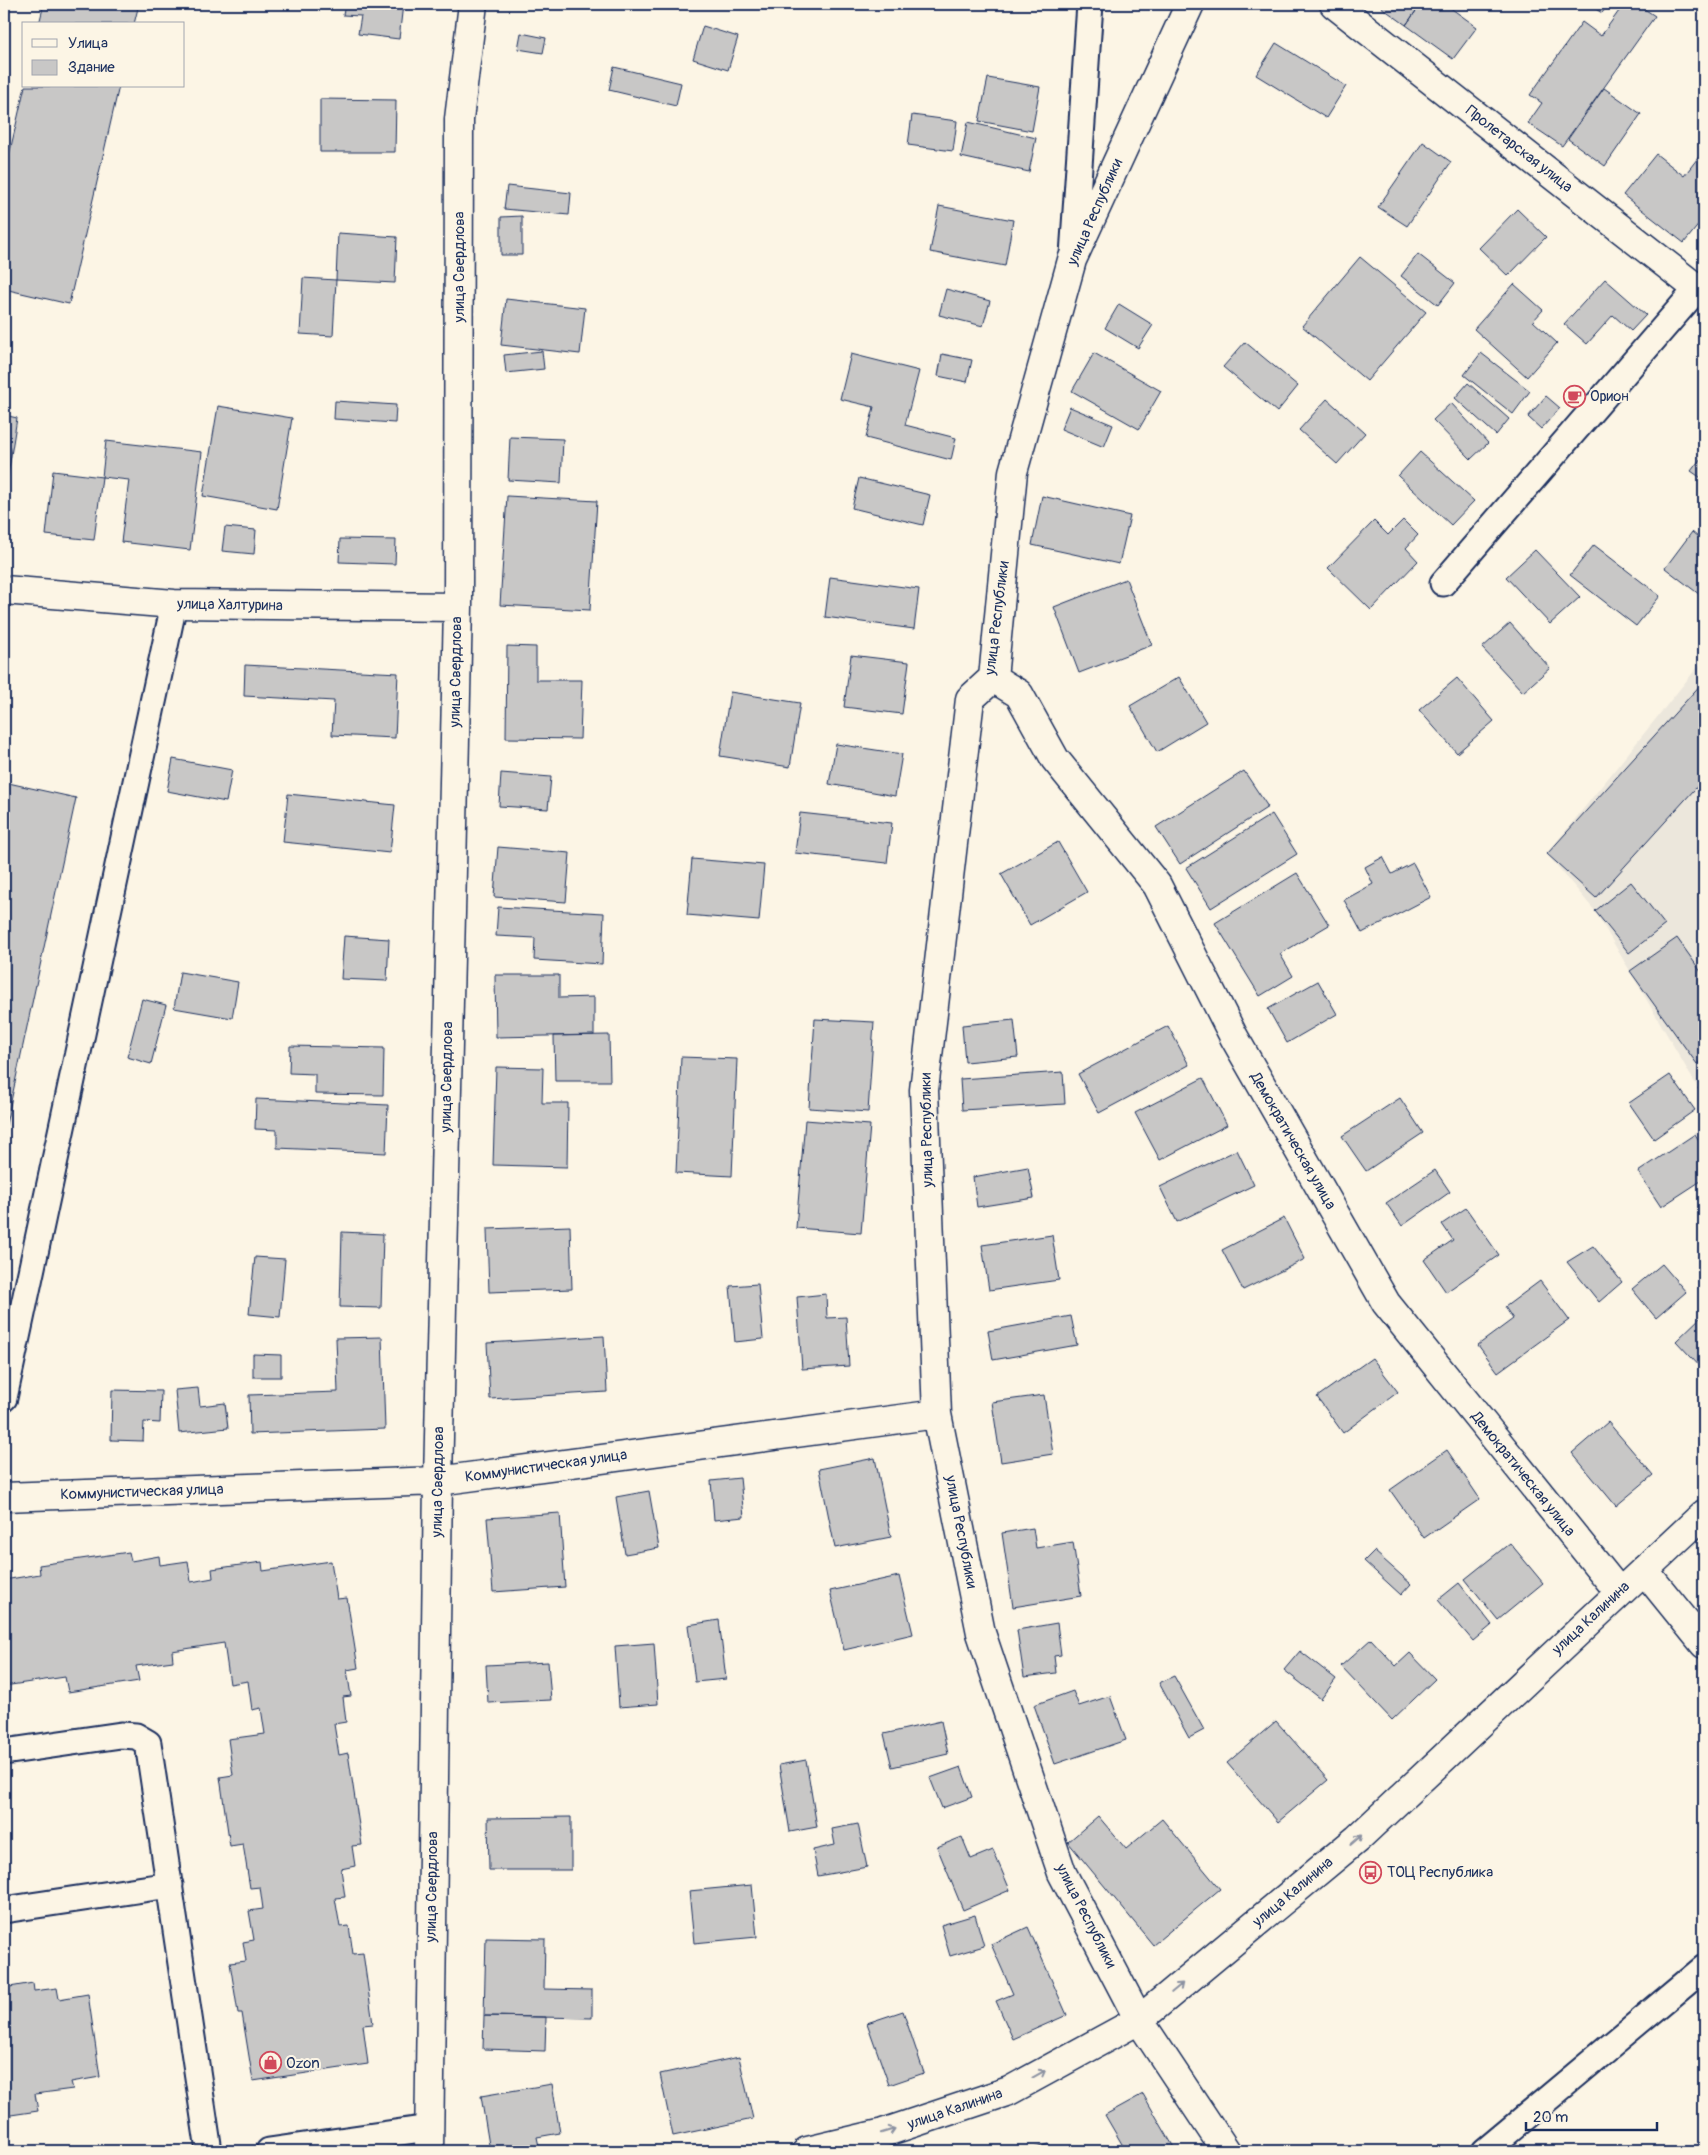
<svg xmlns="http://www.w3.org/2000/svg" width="1708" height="2155" font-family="Pangolin,sans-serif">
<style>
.built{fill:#ece7dc}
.building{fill:#c8c7c6;stroke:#1b2f5e}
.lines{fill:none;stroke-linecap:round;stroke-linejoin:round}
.service-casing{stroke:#1b2f5e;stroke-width:29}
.minor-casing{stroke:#1b2f5e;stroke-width:31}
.secondary-casing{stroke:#1b2f5e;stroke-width:31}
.service{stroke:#fcf5e5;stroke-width:25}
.minor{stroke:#fcf5e5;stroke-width:28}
.secondary{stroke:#fcf5e5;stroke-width:28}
.oneway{stroke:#8c92a2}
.labels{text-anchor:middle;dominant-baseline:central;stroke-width:4;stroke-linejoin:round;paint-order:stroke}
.street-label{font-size:15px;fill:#1b2f5e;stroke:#fcf5e5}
.poi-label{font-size:15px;fill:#1b2f5e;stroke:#fcf5e5;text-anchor:start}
</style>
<rect width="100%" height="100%" fill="#fcf5e5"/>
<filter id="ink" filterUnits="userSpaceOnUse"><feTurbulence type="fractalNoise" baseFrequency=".02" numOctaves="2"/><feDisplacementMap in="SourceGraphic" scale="10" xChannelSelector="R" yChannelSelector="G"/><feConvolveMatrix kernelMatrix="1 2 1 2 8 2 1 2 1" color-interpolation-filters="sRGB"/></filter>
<g filter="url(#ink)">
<path class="built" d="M1704 659V1085L1698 1088 1595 911 1547 854Z"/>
<path class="building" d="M44 4H139L134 24H39Z
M345 4H403L399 39 358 34 361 16 343 15Z
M1384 4H1421L1406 25 1381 7Z
M1421 4H1445L1477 27 1453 59 1406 25Z
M1588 4H1609L1602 13Z
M1624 4H1637L1655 16 1562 146 1528 123 1542 103 1530 95 1582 22 1601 36Z
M703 26 738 37 728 70 693 59Z
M521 33 546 38 543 53 518 49Z
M1276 43 1346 86 1326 118 1256 75Z
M614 67 681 83 676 106 609 90Z
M988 78 1040 87 1032 131 979 121Z
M25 86H119L69 304 4 289V177Z
M1604 88 1641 114 1605 166 1568 139Z
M320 99 396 100 395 152H320Z
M912 115 957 121 953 151 908 145Z
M968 122 1036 138 1029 172 961 157Z
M1423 142 1451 162 1407 226 1378 207Z
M1704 150V218L1684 243 1623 195 1656 154 1684 176Z
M507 186 571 193 569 215 504 209Z
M939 206 1013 220 1005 266 930 252Z
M1517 209 1546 237 1508 276 1479 248Z
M522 216V255H501V217Z
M338 233 397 237 395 283 336 280Z
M1418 254 1455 283 1438 305 1401 276Z
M1360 257 1426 312 1367 381 1302 326Z
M303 278 336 280 333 336 300 334Z
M1605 279 1646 315 1631 331 1613 315 1587 344 1564 324Z
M1514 284 1543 310 1533 321 1557 343 1527 377 1474 329Z
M946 289 990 301 983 326 939 315Z
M506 299 585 308 580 354 501 345Z
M1119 304 1153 325 1138 348 1105 328Z
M1245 342 1298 386 1277 412 1223 367Z
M542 351 544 369 506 373 504 355Z
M1094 353 1161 391 1139 429 1072 391Z
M1481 353 1530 391 1513 414 1464 375Z
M851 354 919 371 905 425 956 438 951 460 866 438 874 407 840 399Z
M942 354 972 360 967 382 938 376Z
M1468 383 1509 419 1496 435 1455 398Z
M1546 396 1560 408 1541 429 1528 417Z
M1327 399 1365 433 1337 464 1299 430Z
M335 401 396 405 395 423 334 419Z
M1451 403 1488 443 1471 459 1433 420Z
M218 406 292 418 277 509 203 496Z
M1070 407 1113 425 1104 447 1061 429Z
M4 415 17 418 4 500Z
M510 437 563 439 561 483 508 480Z
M106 441 202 452 190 550 121 542 129 480 102 477Z
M1420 452 1474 501 1451 525 1398 476Z
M1704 454V480L1691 471Z
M53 471 102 477 94 540 46 535Z
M859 478 930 495 923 525 852 508Z
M507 496 597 501 590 610 500 605Z
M1042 496 1130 516 1119 564 1032 545Z
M1403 520 1418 535 1406 548 1418 561 1371 610 1328 568 1374 521 1388 535Z
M225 527 256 530 254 554 222 551Z
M1692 532 1704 542V598L1665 568Z
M340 539 396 540 395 564 339 562Z
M1594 545 1660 596 1636 626 1570 575Z
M1535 550 1580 597 1550 624 1506 577Z
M830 577 919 589 914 629 825 617Z
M1126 579 1152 645 1079 673 1054 607Z
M1510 623 1550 668 1523 692 1482 648Z
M507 646 536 647V680H582L580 739 506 738Z
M851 655 909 662 902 714 844 707Z
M245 665 398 673 395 738 332 735 334 701 244 696Z
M1179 677 1206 722 1157 752 1130 706Z
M1457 678 1494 721 1457 753 1419 710Z
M1704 681V779L1596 898 1547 854Z
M730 692 800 703 790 767 720 756Z
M836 744 902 754 895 796 829 784Z
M173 759 232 770 226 802 167 791Z
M1244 771 1268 807 1180 864 1156 827Z
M501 773 551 777 548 809 499 806Z
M4 782 76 798 4 1134Z
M288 794 395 805 390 853 283 842Z
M800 813 892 823 887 863 795 853Z
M1272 814 1297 854 1211 908 1186 868Z
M1058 842 1087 892 1030 925 1001 874Z
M498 847 570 853 566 902 494 897Z
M1383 857 1392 874 1413 863 1431 897 1362 933 1344 900 1373 884 1365 867Z
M692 859 764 865 759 921 687 915Z
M1297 873 1329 925 1280 954 1293 976 1260 996 1215 923Z
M1631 882 1665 925 1629 953 1595 911Z
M498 907 604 913 602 964 534 960 535 938 496 936Z
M344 936 389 939 387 981 341 979Z
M1677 938 1704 976V1059L1697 1064 1630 971Z
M180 972 238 982 232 1018 174 1008Z
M495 975H559V998L594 997V1035L496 1037Z
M1318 981 1337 1014 1287 1043 1268 1009Z
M142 999 166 1005 151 1064 127 1057Z
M815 1019 874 1022 868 1112 809 1108Z
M1014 1020 1018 1057 965 1062 962 1025Z
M1168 1026 1189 1065 1099 1113 1078 1074Z
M609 1035 610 1081H555L554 1036Z
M290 1046 384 1048 383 1095 315 1094V1074L289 1073Z
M681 1057 737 1059 732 1176 676 1173Z
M496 1067 543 1068 542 1103H568L567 1167 493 1165Z
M1063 1072 1065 1104 962 1110 960 1079Z
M1670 1075 1695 1110 1654 1139 1629 1103Z
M1203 1078 1227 1125 1160 1160 1135 1113Z
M1704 1085V1098L1698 1088Z
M1400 1098 1423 1133 1366 1171 1342 1136Z
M256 1099 388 1105 386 1153 277 1148V1130L255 1129Z
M805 1120 870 1125 861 1233 796 1228Z
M1695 1134 1704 1149V1179L1661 1207 1638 1172Z
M1237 1150 1254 1185 1177 1222 1160 1187Z
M1028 1167 1034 1198 977 1207 973 1177Z
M1435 1170 1450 1192 1402 1226 1386 1203Z
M1466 1208 1499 1255 1446 1292 1424 1260 1453 1240 1442 1224Z
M1284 1218 1305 1259 1243 1290 1222 1250Z
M570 1226 572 1289 489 1292 487 1229Z
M342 1232 383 1234 381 1308 340 1307Z
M1052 1235 1059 1280 989 1290 982 1245Z
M1593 1246 1622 1282 1599 1302 1567 1262Z
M255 1257 285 1259 280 1317 249 1314Z
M1662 1264 1686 1292 1656 1318 1632 1289Z
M1540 1281 1569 1320 1498 1372 1478 1345 1513 1319 1505 1307Z
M758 1284 763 1339 735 1342 730 1286Z
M826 1294 827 1318 846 1317 849 1366 802 1369 797 1297Z
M1704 1314V1371L1676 1341Z
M1071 1316 1077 1345 993 1360 988 1331Z
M604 1336 607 1392 490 1399 487 1343Z
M382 1337 385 1429 250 1434 249 1395 338 1392 336 1338Z
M253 1354 281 1355V1377H253Z
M1372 1358 1398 1392 1343 1433 1317 1397Z
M198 1388 200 1406 225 1403 228 1428 179 1433 175 1390Z
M112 1390 161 1391 160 1423 144 1422 143 1441 111 1440Z
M1044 1395 1053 1454 1001 1462 992 1402Z
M1608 1422 1653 1475 1616 1506 1572 1453Z
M1447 1450 1480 1499 1424 1538 1390 1490Z
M875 1458 891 1537 835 1548 819 1469Z
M740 1478 744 1517 714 1520 711 1481Z
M649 1491 659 1548 625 1554 616 1497Z
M560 1513 565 1587 493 1592 487 1518Z
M1033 1528 1036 1548 1073 1542 1081 1596 1013 1607 1002 1533Z
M1510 1543 1543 1583 1498 1620 1465 1579Z
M1374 1551 1411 1584 1401 1595 1364 1561Z
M129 1552 131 1561 159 1556 160 1565 188 1561 191 1582 213 1578 212 1569 262 1562 263 1571 331 1561 337 1599 347 1598 358 1668 347 1670 351 1696 343 1697 346 1722 334 1724 339 1755 348 1753 362 1845 352 1846 355 1866 341 1869 345 1897 335 1898 340 1927 349 1926 353 1954 363 1953 373 2024 363 2025 368 2064 253 2081 242 2013H238L230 1963 246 1961 243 1942 254 1940 249 1911 263 1909 260 1887 250 1888 243 1844 230 1846 220 1777 233 1775 228 1739 265 1734 261 1708 252 1710 248 1681 230 1684 224 1643 172 1651 173 1661 136 1666 139 1681 68 1692 65 1677 4 1686V1580L40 1574 39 1565Z
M899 1576 913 1634 844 1650 830 1591Z
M1459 1583 1492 1625 1473 1641 1438 1600Z
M719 1620 726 1679 695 1682 688 1625Z
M1057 1623 1061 1655 1054 1656 1056 1673 1024 1677 1017 1630Z
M1371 1639 1396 1666 1410 1653 1435 1679 1392 1720 1341 1666Z
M654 1643 658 1704 619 1707 615 1646Z
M1300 1651 1336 1679 1321 1699 1284 1670Z
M548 1662 551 1700 488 1703 486 1665Z
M1174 1676 1204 1730 1189 1738 1159 1683Z
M1073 1691 1079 1706 1110 1696 1126 1740 1055 1764 1034 1705Z
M941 1721 948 1754 892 1767 884 1734Z
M1276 1721 1328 1780 1278 1822 1227 1763Z
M806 1760 817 1827 790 1832 779 1765Z
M961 1767 972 1797 942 1808 930 1778Z
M1098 1816 1126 1849 1162 1819 1220 1889 1153 1945 1068 1842Z
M571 1817V1870H489L488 1818Z
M858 1824 867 1867 818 1876 813 1850 835 1845 832 1829Z
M962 1837 971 1859 993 1850 1010 1890 963 1910 937 1847Z
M752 1885 757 1937 694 1943 689 1891Z
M975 1915 984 1946 950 1956 941 1925Z
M1028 1927 1067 2015 1013 2039 996 2001 1013 1994 991 1944Z
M486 1938 545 1939 544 1989 592 1990V2018L484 2016Z
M33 1983 34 1991 57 1988 59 1999 88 1994 100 2077 71 2082 73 2089 35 2094 38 2111 4 2116V1988Z
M903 2011 924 2073 889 2085 867 2023Z
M484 2016 546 2017 545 2051 483 2049Z
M739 2057 753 2119 673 2136 660 2074Z
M552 2084 560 2133 537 2137 540 2151H490L481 2096Z
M1143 2094 1176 2151H1126L1105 2115Z
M1049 2144 1051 2151H1026Z"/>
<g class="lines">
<defs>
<path id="service" d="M1073 255 1090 4
M1443 583 1697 289
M4 1398 174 604
M4 1752 121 1735 136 1736 148 1743 209 2151
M4 1910 170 1885
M269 2151 429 2128
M1485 2151 1704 1968"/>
<path id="minor" d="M1190 4 1072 260 1013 472 993 678 970 699 924 1090 937 1414 981 1633 1062 1873 1139 2020 1226 2151
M1334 4 1704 294
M4 590 174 604 458 607
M993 678 1019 694 1055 759 1157 885 1234 1037 1386 1303 1619 1592
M4 1497 438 1481 937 1414
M1644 1570 1704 1644
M429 2151 438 1481 458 607 459 119 473 4"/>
<path id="secondary" d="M807 2151 883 2133 1009 2091 1139 2020 1357 1839 1704 1514"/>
</defs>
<use href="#service" class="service-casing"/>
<use href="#minor" class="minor-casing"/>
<use href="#secondary" class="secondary-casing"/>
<use href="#service" class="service"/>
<use href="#minor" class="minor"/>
<use href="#secondary" class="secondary"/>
</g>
<defs><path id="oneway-shaft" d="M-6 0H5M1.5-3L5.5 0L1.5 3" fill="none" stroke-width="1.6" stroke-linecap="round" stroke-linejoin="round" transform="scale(1.25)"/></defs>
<g class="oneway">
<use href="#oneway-shaft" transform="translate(1356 1840) rotate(-41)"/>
<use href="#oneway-shaft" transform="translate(1177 1988) rotate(-40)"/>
<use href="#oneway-shaft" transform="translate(1039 2074) rotate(-29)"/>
<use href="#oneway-shaft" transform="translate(888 2131) rotate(-17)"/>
</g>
</g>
<defs>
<symbol id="cafe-ring" viewBox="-11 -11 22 22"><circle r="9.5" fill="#fcf5e5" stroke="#d1495b" stroke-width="1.5"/><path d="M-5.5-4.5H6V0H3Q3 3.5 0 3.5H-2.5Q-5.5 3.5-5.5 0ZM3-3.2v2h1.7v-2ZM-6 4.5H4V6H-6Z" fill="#d1495b"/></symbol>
<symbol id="bus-ring" viewBox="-11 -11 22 22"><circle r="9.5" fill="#fcf5e5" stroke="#d1495b" stroke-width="1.5"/><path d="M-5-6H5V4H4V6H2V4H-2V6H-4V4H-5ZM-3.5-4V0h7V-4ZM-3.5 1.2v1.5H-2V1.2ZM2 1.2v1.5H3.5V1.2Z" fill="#d1495b"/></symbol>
<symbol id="shop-ring" viewBox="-11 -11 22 22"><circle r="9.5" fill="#fcf5e5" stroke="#d1495b" stroke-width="1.5"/><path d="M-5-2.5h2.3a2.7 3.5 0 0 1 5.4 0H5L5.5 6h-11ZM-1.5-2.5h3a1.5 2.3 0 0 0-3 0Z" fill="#d1495b"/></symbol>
</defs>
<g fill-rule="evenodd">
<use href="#cafe-ring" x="1562" y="384" width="25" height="25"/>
<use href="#bus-ring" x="1358" y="1860" width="25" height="25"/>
<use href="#shop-ring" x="258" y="2050" width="25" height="25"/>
</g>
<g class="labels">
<g class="street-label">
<text transform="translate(1519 149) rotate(38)">Пролетарская улица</text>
<text transform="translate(1095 212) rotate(-66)">улица Республики</text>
<text transform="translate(459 267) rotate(-90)">улица Свердлова</text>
<text transform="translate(230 605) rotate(1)">улица Халтурина</text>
<text transform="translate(997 618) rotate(-83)">улица Республики</text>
<text transform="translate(456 672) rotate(-89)">улица Свердлова</text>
<text transform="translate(447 1077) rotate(-89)">улица Свердлова</text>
<text transform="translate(927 1130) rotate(-91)">улица Республики</text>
<text transform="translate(1293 1141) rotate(60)">Демократическая улица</text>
<text transform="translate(546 1466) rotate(-8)">Коммунистическая улица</text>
<text transform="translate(1523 1474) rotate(51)">Демократическая улица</text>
<text transform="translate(438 1482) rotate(-89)">улица Свердлова</text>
<text transform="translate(142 1492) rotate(-2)">Коммунистическая улица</text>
<text transform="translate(961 1532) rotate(79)">улица Республики</text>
<text transform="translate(1591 1618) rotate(-43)">улица Калинина</text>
<text transform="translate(432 1887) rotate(-89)">улица Свердлова</text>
<text transform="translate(1293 1892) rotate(-40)">улица Калинина</text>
<text transform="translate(1086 1916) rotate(63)">улица Республики</text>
<text transform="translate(955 2109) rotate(-19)">улица Калинина</text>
</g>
<g class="poi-label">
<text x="1590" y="396">Орион</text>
<text x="1387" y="1872">ТОЦ Республика</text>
<text x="286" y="2063">Ozon</text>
</g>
</g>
<rect width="1708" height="2155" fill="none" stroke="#fcf5e5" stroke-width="20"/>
<rect x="10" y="10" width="1688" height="2135" fill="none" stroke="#1b2f5e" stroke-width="2" filter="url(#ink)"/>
<rect x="22" y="22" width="162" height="65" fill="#fcf5e5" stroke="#a2a6af"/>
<rect x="32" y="39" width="25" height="8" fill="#fcf5e5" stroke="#a2a6af"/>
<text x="68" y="48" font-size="15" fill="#1b2f5e">Улица</text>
<rect x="32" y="60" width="25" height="15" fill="#c8c7c6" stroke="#a2a6af"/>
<text x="68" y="72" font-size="15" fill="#1b2f5e">Здание</text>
<path d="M1526 2122v8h131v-8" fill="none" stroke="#1b2f5e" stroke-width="2.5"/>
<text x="1533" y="2122" font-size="15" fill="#1b2f5e" stroke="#fcf5e5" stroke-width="4" paint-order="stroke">20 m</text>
</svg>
